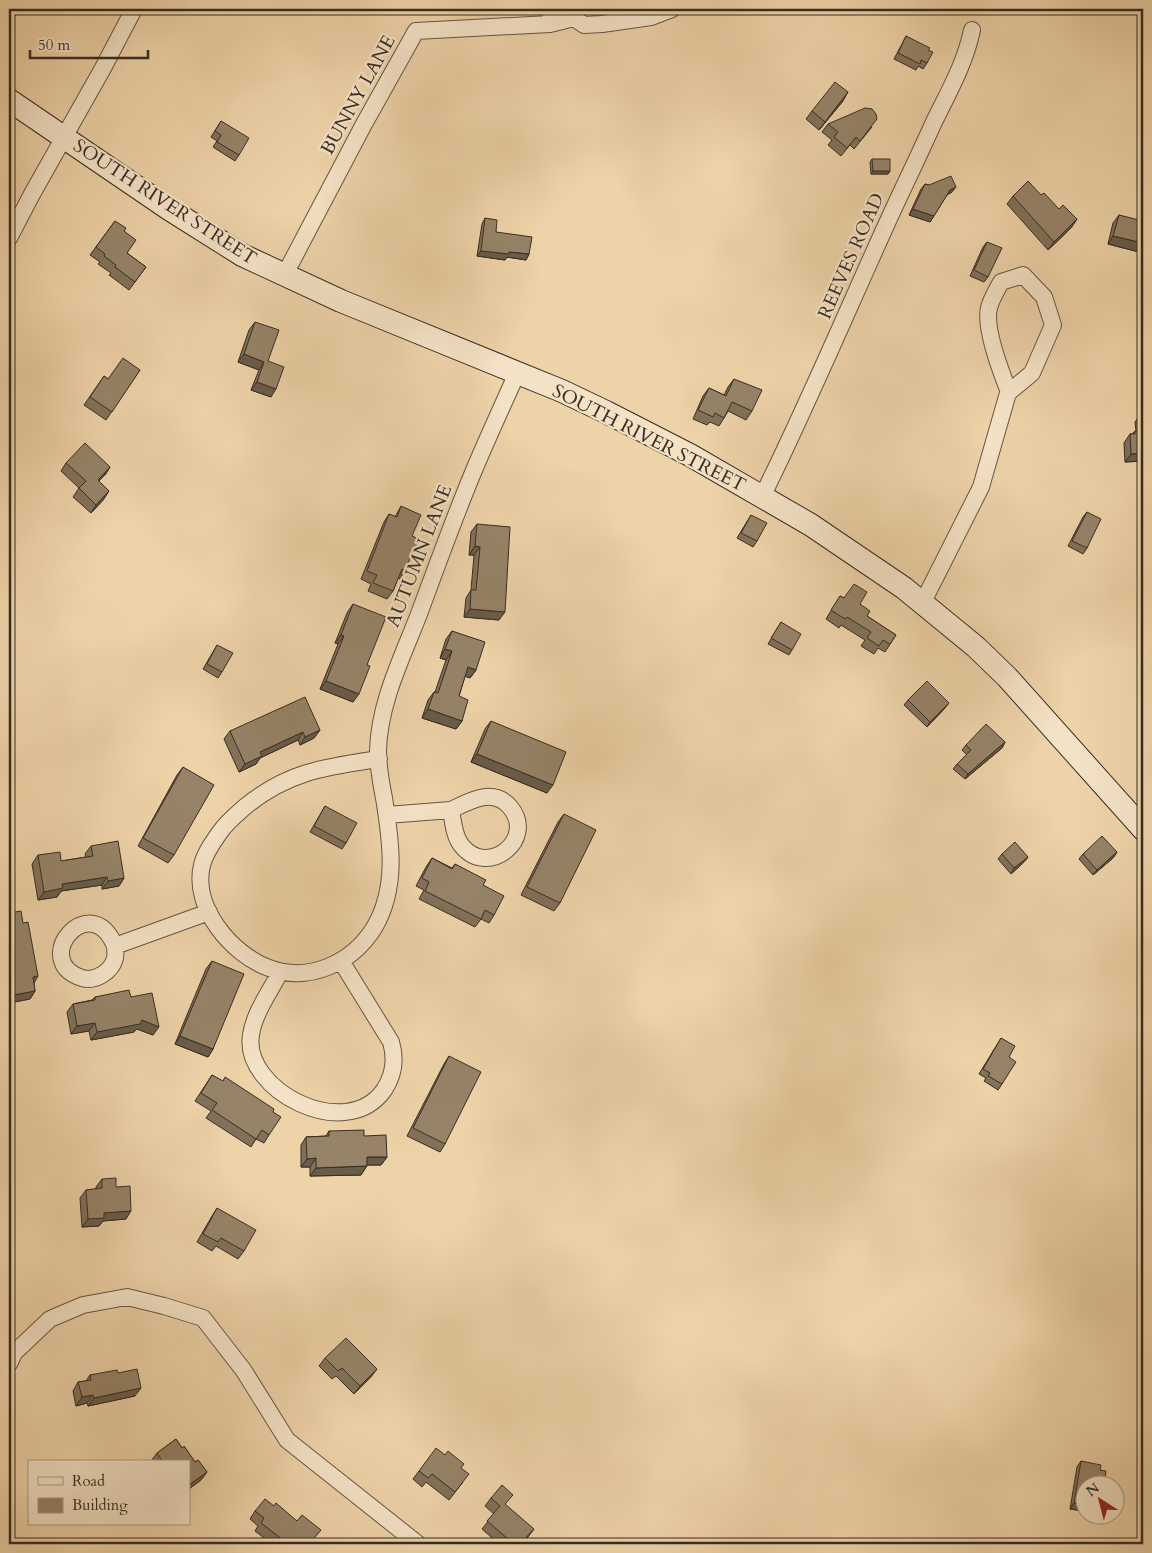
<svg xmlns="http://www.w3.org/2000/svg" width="1152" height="1553" font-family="Cardo,serif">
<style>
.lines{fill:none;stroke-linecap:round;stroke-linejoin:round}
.street-casing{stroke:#645644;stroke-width:18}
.secondary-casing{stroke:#362d23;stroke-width:24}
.street{stroke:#f4e2c6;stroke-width:16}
.secondary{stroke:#f4e2c6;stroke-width:22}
.wall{fill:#817159;stroke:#362d23}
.shaded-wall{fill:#695c49;stroke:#362d23}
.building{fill:#968368;stroke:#362d23}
.labels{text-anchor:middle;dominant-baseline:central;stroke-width:4.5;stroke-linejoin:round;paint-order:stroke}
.street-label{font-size:19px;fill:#362d23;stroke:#f4e2c6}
</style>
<rect width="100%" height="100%" fill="#eed2a8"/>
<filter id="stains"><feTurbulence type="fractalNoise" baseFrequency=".004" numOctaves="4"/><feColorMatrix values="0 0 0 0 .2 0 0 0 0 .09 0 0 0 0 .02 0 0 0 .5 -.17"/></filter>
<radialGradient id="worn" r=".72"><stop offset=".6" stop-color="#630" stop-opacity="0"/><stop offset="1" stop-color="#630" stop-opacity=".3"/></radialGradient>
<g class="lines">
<defs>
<path id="street" d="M550 24 551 9
M9 238 32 194 103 68 134 9
M284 276 364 124 416 31 550 24 574 18 584 25 602 24 651 17 672 9
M762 497C809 402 849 306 893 210 906 182 920 153 933 124 948 93 965 64 972 30
M923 602 981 487 1008 393 1032 373 1053 325 1044 297 1023 275 1001 282C997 290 991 299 989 308 984 328 1001 372 1009 392
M379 759C326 767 289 771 246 806 237 814 227 822 220 832 213 842 205 853 202 865 192 907 231 954 269 968 309 983 352 963 374 928 398 888 391 841 384 798 381 783 378 767 378 751 379 703 402 658 419 614 436 568 453 521 472 475 486 441 502 407 517 373
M387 815 451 810C453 821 454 837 462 846 488 878 537 839 510 807 493 787 470 801 451 810
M115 946C115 950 116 954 115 958 112 971 96 982 82 978 29 961 90 887 115 946L209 912
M280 972C270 992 254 1013 251 1035 242 1090 346 1144 384 1090 394 1075 396 1059 391 1042L341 961
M9 1364 14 1353 50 1319 83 1305 127 1297 164 1306 203 1318 244 1371 287 1440 418 1544"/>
<path id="secondary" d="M9 100 169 209 242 255 341 301 562 391 606 412 690 455 811 525 904 588 976 647 1007 677 1143 829"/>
</defs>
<use href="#street" class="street-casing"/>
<use href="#secondary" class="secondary-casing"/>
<use href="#street" class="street"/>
<use href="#secondary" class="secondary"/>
</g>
<path class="wall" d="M906 36 928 50 927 63 923 69 918 66 916 70 894 59 903 42Z
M843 101 819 130 806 119 812 111Z
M221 121 239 155 235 161 213 147 217 141 211 137Z
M828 124 872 127 854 149 850 145 841 156 828 145 832 140 822 132Z
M872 159 890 171 888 174H871L870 162Z
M925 184 952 192 947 195 930 222 909 215 921 189Z
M1041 195 1059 209 1077 219 1071 228 1048 250 1007 204 1013 196Z
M1119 215 1143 224V253L1108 244 1113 223Z
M485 218 496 232 529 254 526 260 507 257 505 260 477 256 482 224Z
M115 221 124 231 127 253 146 267 129 290 109 275 111 273 98 264 100 262 90 255Z
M987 242 988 277 984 282 970 276 983 247Z
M255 322 268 361 271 397 251 390 259 370 238 362 249 330Z
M140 370 106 420 84 405 104 376 108 379Z
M734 379 752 411 746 420 728 411 724 418 719 426 710 422 707 425 693 419 703 396 709 388 724 395 728 387Z
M1143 413V467V461L1125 462 1124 443 1130 434H1132L1135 431H1136L1135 422 1141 414Z
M66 463 110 467 105 475 99 481 104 499 91 513 73 497 79 488 61 471Z
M401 506 412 536 405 570 400 579 398 578 393 591 387 599 368 591 371 584 361 579 384 522 389 514 395 517Z
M1087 512V548L1083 554 1068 546 1083 517Z
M751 515 757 541 753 547 737 538Z
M477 524 499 620 464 617 466 598 471 590 474 555H469L471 532Z
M840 596 844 598 860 604 867 616 896 635 885 652 878 648 874 654 861 646 865 640 841 625 839 628 826 619Z
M353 604 367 665 353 702 320 689 338 644 335 643 347 613Z
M781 622 792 650 789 655 768 644Z
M452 631 476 670 470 678 465 676 459 696 462 721 456 729 422 718 428 700 434 692H435L446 660 440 658 446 639Z
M217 645 222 672 218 678 203 669Z
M908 700 945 708 927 727 904 705Z
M491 721 547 793 471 762 485 729Z
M320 730 314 738 300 745 298 740 260 758 256 764 239 772 224 739 230 731Z
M1005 742 1002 748 965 779 953 769 957 764 967 755 962 750 966 745Z
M183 767 174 855 168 863 138 846 177 775Z
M325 806 346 843 342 849 310 832Z
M564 814 560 903 554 911 521 895 558 822Z
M91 846 124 878 119 886 102 889V885L61 891 57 897 38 900 32 864 38 855 61 861 86 857 85 854Z
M1117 852 1113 858 1093 875 1079 859 1083 854Z
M1002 854 1028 857 1024 862 1011 874 998 859Z
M432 858 452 868 455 864 483 885 494 915 489 923 481 919 475 927 419 899 424 890 416 886 426 867Z
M9 913 34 983 35 991 30 999 9 1003Z
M212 961 213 1049 208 1057 175 1044 206 969Z
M95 997H131L153 1035 137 1029 134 1032 91 1040 89 1031 71 1034 67 1012 73 1004 92 1000Z
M1001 1038 1009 1057 1002 1084 998 1090 984 1081 986 1078 979 1074Z
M449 1056 445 1144 440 1152 407 1136 444 1064Z
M212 1075 273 1112 269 1135 264 1143 256 1139 251 1147 206 1118 211 1111 195 1101Z
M329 1131 364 1136 387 1157 381 1165H367L361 1175 310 1176V1167H301V1145L306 1137 326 1136Z
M102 1179 126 1219 103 1221 99 1226 82 1227 80 1198 86 1190 96 1189V1187Z
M217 1208 244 1251 238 1259 216 1246 212 1251 197 1242 212 1216Z
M325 1358 371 1377 354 1394 336 1376 332 1379 319 1366Z
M118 1373 135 1396 88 1406 87 1403 76 1406 73 1391 78 1382 86 1381 90 1375Z
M176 1439 182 1448 184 1446 195 1462 198 1460 207 1472 201 1480 189 1489V1462H152L151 1461 157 1453Z
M1081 1461 1100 1470 1084 1486V1511L1070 1509 1077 1467Z
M419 1471 463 1482 449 1500 426 1482 422 1487 413 1479Z
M491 1498 506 1505 528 1537 522 1544H499L482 1529 494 1514 485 1506Z
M255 1511 315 1538 310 1544H272L255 1531 258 1526 250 1519Z"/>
<path class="shaded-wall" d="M830 9H845L842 12Z
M848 92 843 101 819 130 825 122Z
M873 171H890L888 174H871Z
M956 187 952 192 946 195 950 190Z
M913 209 934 216 930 222 909 215Z
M1077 219 1071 228 1048 250 1054 242Z
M1113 236 1143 243V253L1108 244Z
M481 251 509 252 529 254 526 260 507 257 505 260 477 256Z
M244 354 264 362 259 370 238 362Z
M257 382 276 389 271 397 251 390Z
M1143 453V461L1125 462 1131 454Z
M110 467 105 475 92 488 98 480Z
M109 491 104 499 91 513 96 505Z
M475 546 480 547 474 555H469Z
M402 569 405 570 400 579 397 577Z
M470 609 505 612 499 620 464 617Z
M341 635 344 636 338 644 335 643Z
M445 649 452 651 446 660 440 658Z
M468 667 476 670 470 678 462 675Z
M326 681 359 694 353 702 320 689Z
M949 703 945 708 927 727 930 722Z
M428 709 462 721 456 729 422 718Z
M320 730 314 738 300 745 305 737Z
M303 732 298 740 260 758 256 764 239 772 245 764 260 752Z
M1005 742 1002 748 965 779 968 774Z
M477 754 553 785 547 793 471 762Z
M1117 852 1113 858 1093 875 1097 870Z
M1028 857 1024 862 1011 874 1014 868Z
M107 877 102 885 61 891 57 897 38 900 44 892 62 884Z
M124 878 119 886 102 889 108 881Z
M38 976 33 985V977Z
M35 991 30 999 9 1003 14 995Z
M142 1020 159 1027 153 1035 137 1029 134 1032 91 1040 97 1032Z
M95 1023 89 1031 71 1034 77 1026Z
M180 1036 213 1049 208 1057 175 1044Z
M367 1157H387L381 1165H361Z
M316 1158 310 1167H301L307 1159Z
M367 1166 361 1175 310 1176 316 1168Z
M131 1211 126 1219 103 1221 99 1226 82 1227 88 1219 104 1213Z
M377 1369 371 1377 354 1394 360 1386Z
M141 1388 135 1396 88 1406 94 1398Z
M93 1395 87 1403 76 1406 82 1397Z
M207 1472 201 1480 189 1489V1485Z
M1074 1503 1084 1505V1511L1070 1509Z
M534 1529 528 1537 522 1544H520Z"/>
<path class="building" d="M9 9 17 12 10 26 9 25Z
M906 36 930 48 928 50 933 52 927 63 921 60 920 64 898 53Z
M835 82 848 92 825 122 812 111Z
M865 108 872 109 876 114 877 119 860 141 856 137 847 148 834 137 838 132 828 124Z
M221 121 249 138 239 155 217 142 221 135 215 131Z
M872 159H890V171H873Z
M951 176 956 187 950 190 934 216 913 209 925 184 929 185Z
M1028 181 1041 195 1044 193 1059 209 1063 205 1077 219 1054 242 1013 196Z
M1119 215 1139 220V223L1143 224V243L1113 236Z
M485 218 497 220 496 232 532 237 529 254 509 252V254L481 251Z
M115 221 126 228 124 231 136 240 127 253 146 267 135 282 115 267 116 265 104 256 105 254 96 247Z
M987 242 1002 248 988 277 974 270Z
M255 322 279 330 268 361 284 367 276 389 257 382 264 362 244 354Z
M123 358 140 370 112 412 90 397 104 376 108 379Z
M734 379 762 390 752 411 732 402 724 418 715 413 713 417 698 410 709 388 726 396Z
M1143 413V453L1131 454 1130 434H1135V431L1142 430 1141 414Z
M85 443 110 467 98 480 109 491 96 505 79 488 86 481 66 463Z
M401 506 421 515 412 536 419 539 405 570 402 569 393 591 373 583 377 575 367 571 389 514 397 517Z
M1087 512 1101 519 1087 548 1072 541Z
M751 515 767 523 757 541 741 533Z
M477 524 510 527 505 612 470 609 471 590H476L480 547 475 546Z
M854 584 867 592 860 604 870 611 867 616 896 635 890 644 883 640 879 646 867 638 871 632 847 617 845 619 831 610 840 596 844 598Z
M353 604 386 617 367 665 370 666 359 694 326 681 344 636 341 635Z
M781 622 801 634 792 650 771 638Z
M452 631 485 642 476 670 468 667 459 696 468 700 462 721 428 709 434 692 438 693 452 651 445 649Z
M217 645 233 653 222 672 207 664Z
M927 681 949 703 930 722 908 700Z
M305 697 320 730 305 737 303 732 260 752 262 756 245 764 230 731Z
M491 721 566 752 553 785 477 754Z
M986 724 1005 742 968 774 957 764 971 750 966 745Z
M183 767 214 785 174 855 143 838Z
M325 806 357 823 346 843 314 826Z
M564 814 596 830 560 903 527 887Z
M1102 836 1117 852 1097 870 1083 854Z
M118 841 124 878 108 881 107 877 62 884 63 888 44 892 38 855 60 852 61 861 93 856 91 846Z
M1015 842 1028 857 1014 868 1002 854Z
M432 858 452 869 455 864 486 880 483 885 504 896 494 915 485 910 481 919 425 891 429 882 422 878Z
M21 911 23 923 28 922 38 976 33 977 35 991 14 995 13 985 9 986V913Z
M212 961 244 974 213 1049 180 1036Z
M129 990 131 997 152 993 159 1027 142 1020 140 1024 97 1032 95 1023 77 1026 73 1004 95 1000V997Z
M1001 1038 1015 1046 1009 1057 1016 1062 1002 1084 988 1076 990 1073 983 1069Z
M449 1056 481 1072 445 1144 413 1128Z
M212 1075 223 1081 225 1077 274 1109 273 1112 281 1117 269 1135 262 1130 256 1139 212 1110 217 1103 201 1093Z
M364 1130V1136L386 1135 387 1157H367V1166L316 1168V1158L307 1159 306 1137 329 1136V1131Z
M116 1178V1187L130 1186 131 1211 104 1213V1218L88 1219 86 1190 102 1188V1179Z
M217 1208 256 1230 244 1251 221 1238 218 1242 203 1234Z
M346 1338 377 1369 360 1386 342 1368 338 1371 325 1358Z
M137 1369 141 1388 94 1398 93 1395 82 1397 78 1382 91 1380 90 1375 117 1370 118 1373Z
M176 1439 182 1448 184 1446 195 1462 198 1460 207 1472 189 1485V1462H163L157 1453Z
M436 1448 445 1455 448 1451 464 1464 461 1468 469 1474 455 1492 432 1474 428 1478 419 1471Z
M1081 1461 1101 1465 1100 1470 1106 1471 1104 1486H1084V1505L1074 1503Z
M502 1485 513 1495 505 1504 534 1529 520 1544H510L506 1541 508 1539 487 1521 500 1506 491 1498Z
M265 1499 274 1506 276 1503 297 1521 302 1515 321 1530 311 1542 305 1538 300 1544H288L261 1523 264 1518 255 1511Z"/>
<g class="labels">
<g class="street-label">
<text transform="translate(358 95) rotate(-61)">BUNNY LANE</text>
<text transform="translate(165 202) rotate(33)">SOUTH RIVER STREET</text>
<text transform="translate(851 256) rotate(-66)">REEVES ROAD</text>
<text transform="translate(649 438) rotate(27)">SOUTH RIVER STREET</text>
<text transform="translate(419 556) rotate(-69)">AUTUMN LANE</text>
</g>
</g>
<rect width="1152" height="1553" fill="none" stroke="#eed2a8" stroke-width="30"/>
<rect x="10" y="10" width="1132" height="1533" fill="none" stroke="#362d23" stroke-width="2.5"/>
<rect x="15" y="15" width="1122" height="1523" fill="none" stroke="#362d23"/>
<rect x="28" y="1460" width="162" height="65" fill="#f4e2c6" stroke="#a89a85"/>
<rect x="38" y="1477" width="25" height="8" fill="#f4e2c6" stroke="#a89a85"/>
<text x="72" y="1486" font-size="15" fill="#362d23">Road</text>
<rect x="38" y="1498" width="25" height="15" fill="#968368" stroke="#a89a85"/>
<text x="72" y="1510" font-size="15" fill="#362d23">Building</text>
<g transform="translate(1100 1500) rotate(324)"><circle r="24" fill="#f4e2c6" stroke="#a89a85"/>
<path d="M0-4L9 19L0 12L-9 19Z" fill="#8f2418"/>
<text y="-8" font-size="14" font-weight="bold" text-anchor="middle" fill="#362d23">N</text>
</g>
<path d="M30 50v8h118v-8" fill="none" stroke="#362d23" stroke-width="2.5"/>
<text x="38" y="50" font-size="15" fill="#362d23" stroke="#f4e2c6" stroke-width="4" paint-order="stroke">50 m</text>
<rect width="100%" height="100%" filter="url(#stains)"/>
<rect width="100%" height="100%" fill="url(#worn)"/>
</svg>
